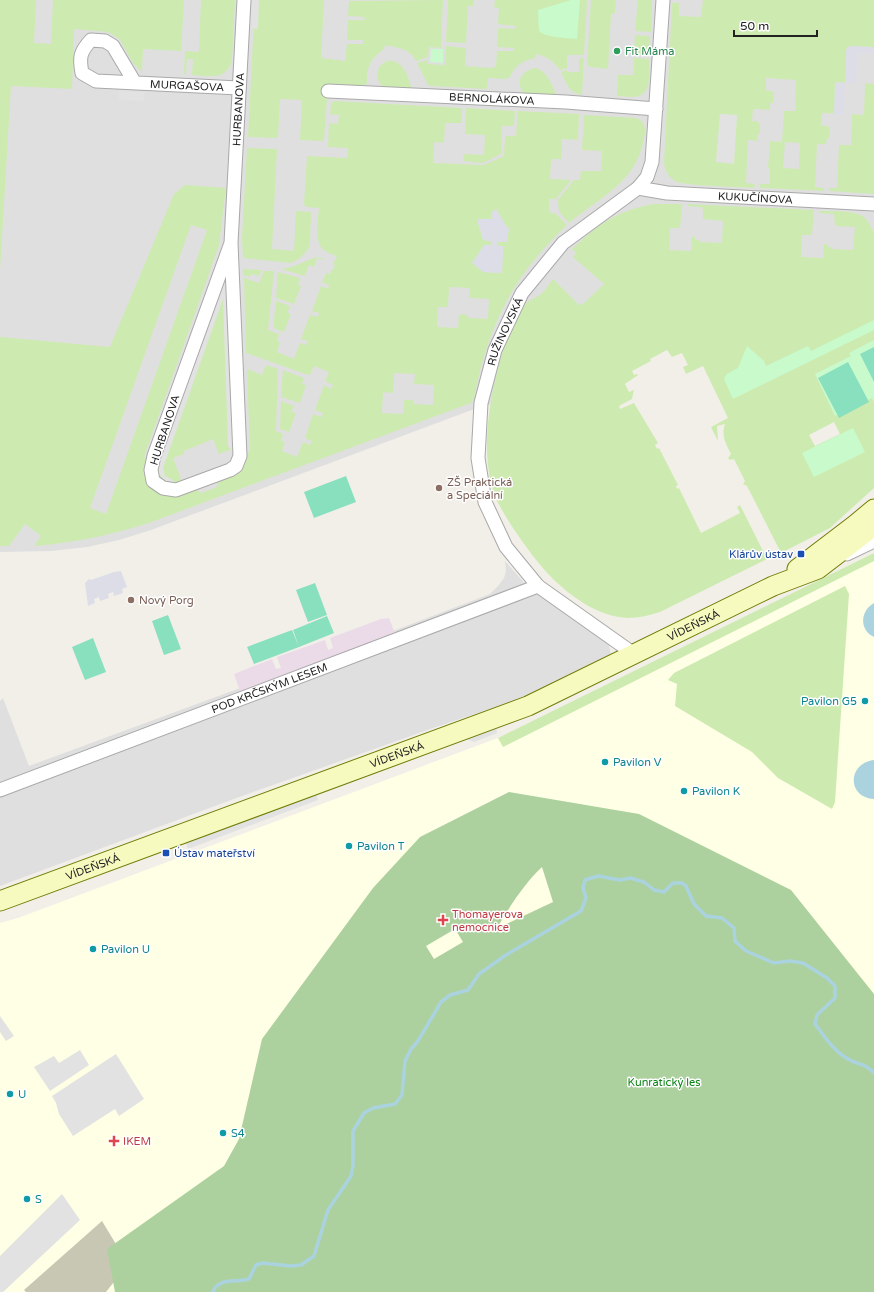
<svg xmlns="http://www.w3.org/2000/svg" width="874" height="1292" font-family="'Varela Round',sans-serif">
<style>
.residential{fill:#e0dfdf}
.industrial{fill:#ebdbe8}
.education{fill:#ffffe5}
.construction{fill:#c7c7b4}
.grass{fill:#cdebb0;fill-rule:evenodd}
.forest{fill:#add19e;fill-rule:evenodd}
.park{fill:#c8facc}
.pitch{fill:#88e0be}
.parking{fill:#e2e2e2}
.plaza{fill:#dddde8}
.water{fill:#aad3df}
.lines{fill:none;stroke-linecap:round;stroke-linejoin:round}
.stream{stroke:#aad3df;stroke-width:3.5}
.minor-casing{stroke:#a9a9a9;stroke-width:15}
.secondary-casing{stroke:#707d05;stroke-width:21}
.minor{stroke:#fff;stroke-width:13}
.secondary{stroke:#f7fabf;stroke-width:19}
.leisure-dot{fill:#2e9e5b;stroke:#fff;stroke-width:1.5}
.education-dot{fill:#8d6e63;stroke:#fff;stroke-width:1.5}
.transit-dot{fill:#1a4fb4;stroke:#fff;stroke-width:1.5}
.culture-dot{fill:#0f9aa8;stroke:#fff;stroke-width:1.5}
.health-dot{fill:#e0444e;stroke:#fff;stroke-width:1.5}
.labels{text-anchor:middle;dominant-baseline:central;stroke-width:3;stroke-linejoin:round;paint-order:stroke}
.leisure-label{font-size:11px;fill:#27864d;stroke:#fff;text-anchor:start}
.street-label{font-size:11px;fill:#222;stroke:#fff}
.education-label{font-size:11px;fill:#785e54;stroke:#fff;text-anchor:start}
.transit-label{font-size:11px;fill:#164399;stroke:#fff;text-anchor:end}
.culture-label{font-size:11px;fill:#0d838f;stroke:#fff;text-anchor:start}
.health-label{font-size:11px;fill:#be3a42;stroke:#fff;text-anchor:start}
.park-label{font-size:11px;fill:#0c8416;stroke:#fff}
</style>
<rect width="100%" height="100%" fill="#f2efe9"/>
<path class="residential" d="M0 0H874V268L499 402 469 411 151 530 119 540 87 547 52 551 0 552Z
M505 561 528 587 593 632 609 645 611 655 606 662 514 701 436 727 231 800 0 886V701L3 698 29 766 240 688 241 693 396 636 393 631 490 594 498 586 504 578 506 571Z"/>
<path class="industrial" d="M389 618 396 636 241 694 234 674 272 659 276 669 281 668 277 657 325 640 328 650 333 648 330 638 381 619Z"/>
<path class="education" d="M874 553V1067L117 1292H0V923L18 918 503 736Z"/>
<path class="construction" d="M102 1221 128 1264 106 1292H26L24 1290Z"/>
<path class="grass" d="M0 0H36L34 43 51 44 53 0H184L181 51 143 49 142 72 133 63 120 40 116 37 108 32 74 29 72 89 11 86 0 270Z
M201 0H235L232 60C227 81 209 76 192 75L193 59H187L186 74H184L185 51 199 52Z
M255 0H324L321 58 345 61 347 44H363V40H347L348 20H365L364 17 348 16 349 1 443 0 441 48 429 47 428 57 416 61C410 48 398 48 385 45L384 49C370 59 367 66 367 83L363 87H328L324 139 323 141 300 140 302 100 280 99 278 138 248 137Z
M448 0H474L473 6H468L466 43 446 42Z
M495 0H587L584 55H567V68L560 70C553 61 547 56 535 54V58C522 61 515 65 510 77L506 79 488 78 487 89 431 86 428 85 417 63 428 60V64L445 65 446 46 466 48 465 66 489 68 496 67 497 51H514V48L497 47 498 28 515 29V26L498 24 499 8 494 7Z
M591 0H616L615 13 611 14 608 69 590 67 587 65Z
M638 0H652L651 32 635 31Z
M703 0H874V52L848 51 855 83 836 82 835 94 840 95 842 114 822 113 821 125 830 127 829 138H827L826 144H829H817L815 187 824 188V191L760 188V184H770V168H768L770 141 782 142 784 111H795L796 80 766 78V90L774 92 773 103H770V109L772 110 753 109 752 121H758V123H760V134H758L757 140 760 141 748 140 746 183 755 184 754 188C740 187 684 186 675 181 668 177 665 170 664 163L672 3H679V16L701 17ZM785 142 800 143 799 169 783 168Z
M635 35 650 36 649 55 634 54Z
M579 58H584L582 95C569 93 566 83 561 72L567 70V72H579Z
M634 58 649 59C649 70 652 92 639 96 633 98 623 96 617 96L618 75H633Z
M387 61C403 59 408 76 412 89L384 88C374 79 375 67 387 61Z
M534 68C547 70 551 83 556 94L555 96H526C515 85 519 72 534 68Z
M865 83 874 84V194L829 191V188H837L839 145H851L852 114 864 115Z
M334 101 462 108 461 123H445L444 143 434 142 433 163 484 165 504 156 505 136H516L518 111 579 114 578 140 562 139 561 159H551L550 179 571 180 556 199H549V212L556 214 567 225C512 277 488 325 474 399L471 403 149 523C111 535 73 543 34 546L41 536 25 524 9 546H0V337L110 347 174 194 185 185 226 188 219 245 209 274 144 457 147 458V462L173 496 182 495 197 490 201 493 217 487V484L218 481 227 478 246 453 250 452 247 369 262 375 266 365 278 369 276 431 283 434 281 441 285 442 282 451 297 457 303 442 310 445 312 441 305 438 313 414 321 417 323 413 315 410 324 385 331 389 333 385 325 381 329 372 314 366 310 375 305 374 246 353 244 278 259 283 264 271H274L268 330 279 334 277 341 280 342 277 352 294 359 300 343 307 345 308 341 301 339 310 315 318 317 319 313 312 311 321 286 328 289 329 285 322 282 326 273 330 274 332 269 333 270 335 266 333 264 337 256C333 255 328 253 325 251 313 243 318 220 319 208L306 207 304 204 307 156 347 158 348 148 328 147 329 123 338 124 339 115 330 114 331 103ZM496 209 506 226 496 246H503L502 273 483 272 493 242 478 219H491ZM191 225 207 230 106 514 90 508ZM449 287 470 288 469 298 489 299 488 319 468 318V315L459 314 458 328 437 327 438 307H448ZM394 373 415 374 414 384 434 385 433 405 413 404V400H404L403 414 382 413 383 392 393 393Z
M466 108 515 111 514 126H502L501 154 483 163 463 161 464 154 484 155 485 135 465 134Z
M584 115 637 118C646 123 646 129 644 138 637 182 600 197 569 223L559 212 558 200 574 180H580L581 171H601L602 151 582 150Z
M247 148 277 149 272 249 294 251 296 211 311 212 310 244 308 250 300 258 291 263 243 258 242 238Z
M654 204H682L680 228H670L669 250 691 251 692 237H695V240H699V242L722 243 723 221 703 219V211L702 207 687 206V204L814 210 812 235H802L801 257 823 258 824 244H827V247H831V249L853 250 855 227 835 226 834 214 819 213V211C831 211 855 210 864 217 869 221 871 228 874 233V488L830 528 781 553 747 486 743 484 745 481 734 459 730 460 728 458 731 454C726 444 721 436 725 424L717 426 718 441 711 427 728 418 703 366 686 374 683 367 688 365 682 353 672 357 667 350 650 359 651 361 632 371 634 375 637 374 638 375 625 384 629 392 634 390 632 399 619 406 620 409 634 403 658 443 655 445 657 449 659 448 678 485 676 486 677 489 679 488 701 533 740 513 737 507 740 505 767 559 660 612C650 615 639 618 628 618 600 617 574 599 554 580 538 564 526 547 513 528 506 517 499 506 494 494 481 454 488 408 498 368 503 351 511 323 521 309 528 298 535 300 542 293 546 289 550 283 553 279L578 304 580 305 583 304 604 284 573 257 576 253 572 249C600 223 616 211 654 204ZM834 422 840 434 815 446 809 435Z
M318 257 324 259V260L317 258 314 267 309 265 305 276 281 269C295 268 305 260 318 257Z
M243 269 262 270 259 276 251 274 250 277 243 275Z
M278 272 300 278 298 285 301 286 294 304 276 298Z
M227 274 234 448 219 454 213 439 184 451V454L173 458 180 476 182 486C166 486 162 485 156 470Z
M276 301 290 306 287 313 291 314 284 332 273 328Z
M283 370 304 378 302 384 306 385 300 403 281 397Z
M281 401 294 406 291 412 296 413 289 432 280 429Z
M874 553V561L503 747 498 738Z
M845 586 849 594 835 802 832 809 778 778 752 752 675 706 677 684 668 680 674 673Z"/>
<path class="forest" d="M509 792 639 814 791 890 874 994V1292H115L107 1249 224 1166 239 1139 262 1039 373 888 420 837ZM542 867 553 902 502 926 500 923C512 903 525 883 542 867ZM455 929 463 942 434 959 426 946Z"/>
<path class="park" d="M571 0H580L577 39C567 38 546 38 539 31L538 10Z
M431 49H443V63L430 62Z
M874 320V330L733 399 724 379 727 374 738 368 747 346 764 361 766 366 808 346 811 351Z
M874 340V403L872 398 835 416 815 374 851 356 849 353Z
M853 428 865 452 814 477 802 453Z"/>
<path class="pitch" d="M874 347V382L860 354Z
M848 362 869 402 839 418 818 378Z
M346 476 356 502 314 518 304 492Z
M315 583 327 615 308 622 296 590Z
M168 615 181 649 164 655 152 621Z
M327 616 334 633 299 647 293 630Z
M292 630 299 647 254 664 247 647Z
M93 638 106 672 85 680 72 647Z"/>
<path class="parking" d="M252 0H259L258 29 249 28Z
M119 91 145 92 144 101 119 100Z
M720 114 737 115 734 164 716 162Z
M229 276 236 454 228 446 223 299 163 468 165 476 173 480 175 485 164 481 159 473 158 462 224 278Z
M496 727 497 733 474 742 467 739Z
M315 790 318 800 188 849 185 841Z
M0 1016 14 1036 6 1041 0 1032Z
M80 1050 89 1065 50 1091 34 1067 54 1056 59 1063Z
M116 1054 144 1099 119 1116 115 1109 73 1136 59 1114 56 1103 52 1096Z
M62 1194 80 1220 3 1292H0V1256Z"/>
<path class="plaza" d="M851 46 874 47V54L858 53 856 83H845L843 115 834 114 835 83H845L846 51 847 47Z
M496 209 506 226 509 228 507 242H498L496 245 503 246 502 273 483 272 472 263 484 245H492V242L483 240 478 223V219H491L492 212Z
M121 571 127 587 122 589 123 593 114 596 113 592 108 594 109 598 100 601 99 597 94 599 95 603 88 606 85 583 89 579 91 580 114 572Z"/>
<path class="water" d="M874 603V637C859 630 860 611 874 603Z
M874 760V799C846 797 848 763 874 760Z"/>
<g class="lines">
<path class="stream" d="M213 1292C218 1277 236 1283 249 1279L256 1265 262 1263 291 1266 301 1265 314 1256 328 1210 351 1176 353 1166V1131L364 1113 373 1108 395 1104 402 1095 405 1061 411 1049 418 1041 441 1002 450 995 468 990 479 974 506 955 581 911 586 898 583 888 585 880 598 876 620 880 630 878 644 882 654 890 664 892 673 883H682L686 886 694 904 706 916 722 918 734 928 735 941 746 951 774 963 790 961 803 963 827 978 835 986V998L817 1015 815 1024C825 1037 835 1053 850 1060 861 1066 863 1062 874 1073"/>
<defs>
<g id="minor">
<path id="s1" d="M135 83 113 46 105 41 91 40C80 52 79 57 82 73L96 81 239 88"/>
<path id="s2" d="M328 91 566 102 656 109"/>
<path id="s3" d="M638 188 667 193 874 204"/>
<path id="s4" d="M231 243 154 456 151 470 153 481 163 488 176 490 230 470 236 466 240 456 231 243 244 0"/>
<path d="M847 554 874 541"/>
<path id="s5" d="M634 654 538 586 506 547 485 502 478 458 481 403 495 350 522 293 563 243 638 188 647 177 652 162 663 0"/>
<path id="s6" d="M0 790 538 586"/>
</g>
<g id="secondary">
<path d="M797 569 856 524 874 509"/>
<path id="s7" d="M0 901 528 706 773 586 818 569 874 526"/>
</g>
</defs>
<use href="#minor" class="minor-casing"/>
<use href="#secondary" class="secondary-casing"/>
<use href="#minor" class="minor"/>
<use href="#secondary" class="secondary"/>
</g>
<circle class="leisure-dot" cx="617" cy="51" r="4"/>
<g class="education-dot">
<circle cx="439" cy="488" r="4"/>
<circle cx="131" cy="600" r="4"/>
</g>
<g class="transit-dot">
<rect x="797" y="550" width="8" height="8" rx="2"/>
<rect x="162" y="849" width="8" height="8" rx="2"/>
</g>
<g class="culture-dot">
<circle cx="865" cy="701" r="4"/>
<circle cx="605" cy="762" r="4"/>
<circle cx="684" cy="791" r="4"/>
<circle cx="349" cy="846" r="4"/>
<circle cx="93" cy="949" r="4"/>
<circle cx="10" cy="1094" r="4"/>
<circle cx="223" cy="1133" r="4"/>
<circle cx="27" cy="1199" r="4"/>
</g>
<g class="health-dot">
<path d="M441 914h4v4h4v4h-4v4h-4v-4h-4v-4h4z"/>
<path d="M112 1135h4v4h4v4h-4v4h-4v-4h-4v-4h4z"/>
</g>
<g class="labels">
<g class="leisure-label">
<text x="625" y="51">Fit Máma</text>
</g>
<g class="street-label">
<text stroke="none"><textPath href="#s1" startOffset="210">MURGAŠOVA</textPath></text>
<text stroke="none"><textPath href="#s2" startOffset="164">BERNOLÁKOVA</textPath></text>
<text stroke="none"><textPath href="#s4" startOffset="700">HURBANOVA</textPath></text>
<text stroke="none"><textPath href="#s3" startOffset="118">KUKUČÍNOVA</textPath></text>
<text stroke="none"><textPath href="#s5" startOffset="393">RUŽINOVSKÁ</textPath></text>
<text transform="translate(165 430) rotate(-72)">HURBANOVA</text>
<text stroke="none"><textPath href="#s7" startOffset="747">VÍDEŇSKÁ</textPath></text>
<text stroke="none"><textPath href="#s6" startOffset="288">POD KRČSKÝM LESEM</textPath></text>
<text stroke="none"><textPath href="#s7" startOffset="423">VÍDEŇSKÁ</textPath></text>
<text stroke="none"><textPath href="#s7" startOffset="99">VÍDEŇSKÁ</textPath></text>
</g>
<g class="education-label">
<text x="447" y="482">ZŠ Praktická<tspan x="447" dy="13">a Speciální</tspan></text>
<text x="139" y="600">Nový Porg</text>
</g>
<g class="transit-label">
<text x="793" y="554">Klárův ústav</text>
<text x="174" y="853" text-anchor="start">Ústav mateřství</text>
</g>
<g class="culture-label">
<text x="857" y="701" text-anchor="end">Pavilon G5</text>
<text x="613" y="762">Pavilon V</text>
<text x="692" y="791">Pavilon K</text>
<text x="357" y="846">Pavilon T</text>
<text x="101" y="949">Pavilon U</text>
<text x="18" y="1094">U</text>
<text x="231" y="1133">S4</text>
<text x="35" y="1199">S</text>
</g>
<g class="health-label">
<text x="452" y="914">Thomayerova<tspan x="452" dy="13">nemocnice</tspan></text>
<text x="123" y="1141">IKEM</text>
</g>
<g class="park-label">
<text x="664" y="1082">Kunratický les</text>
</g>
</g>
<path d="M734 30v6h83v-6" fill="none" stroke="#222222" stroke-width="2"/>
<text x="740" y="30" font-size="12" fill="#222222" stroke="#ffffff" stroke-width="3" paint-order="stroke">50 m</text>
</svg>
